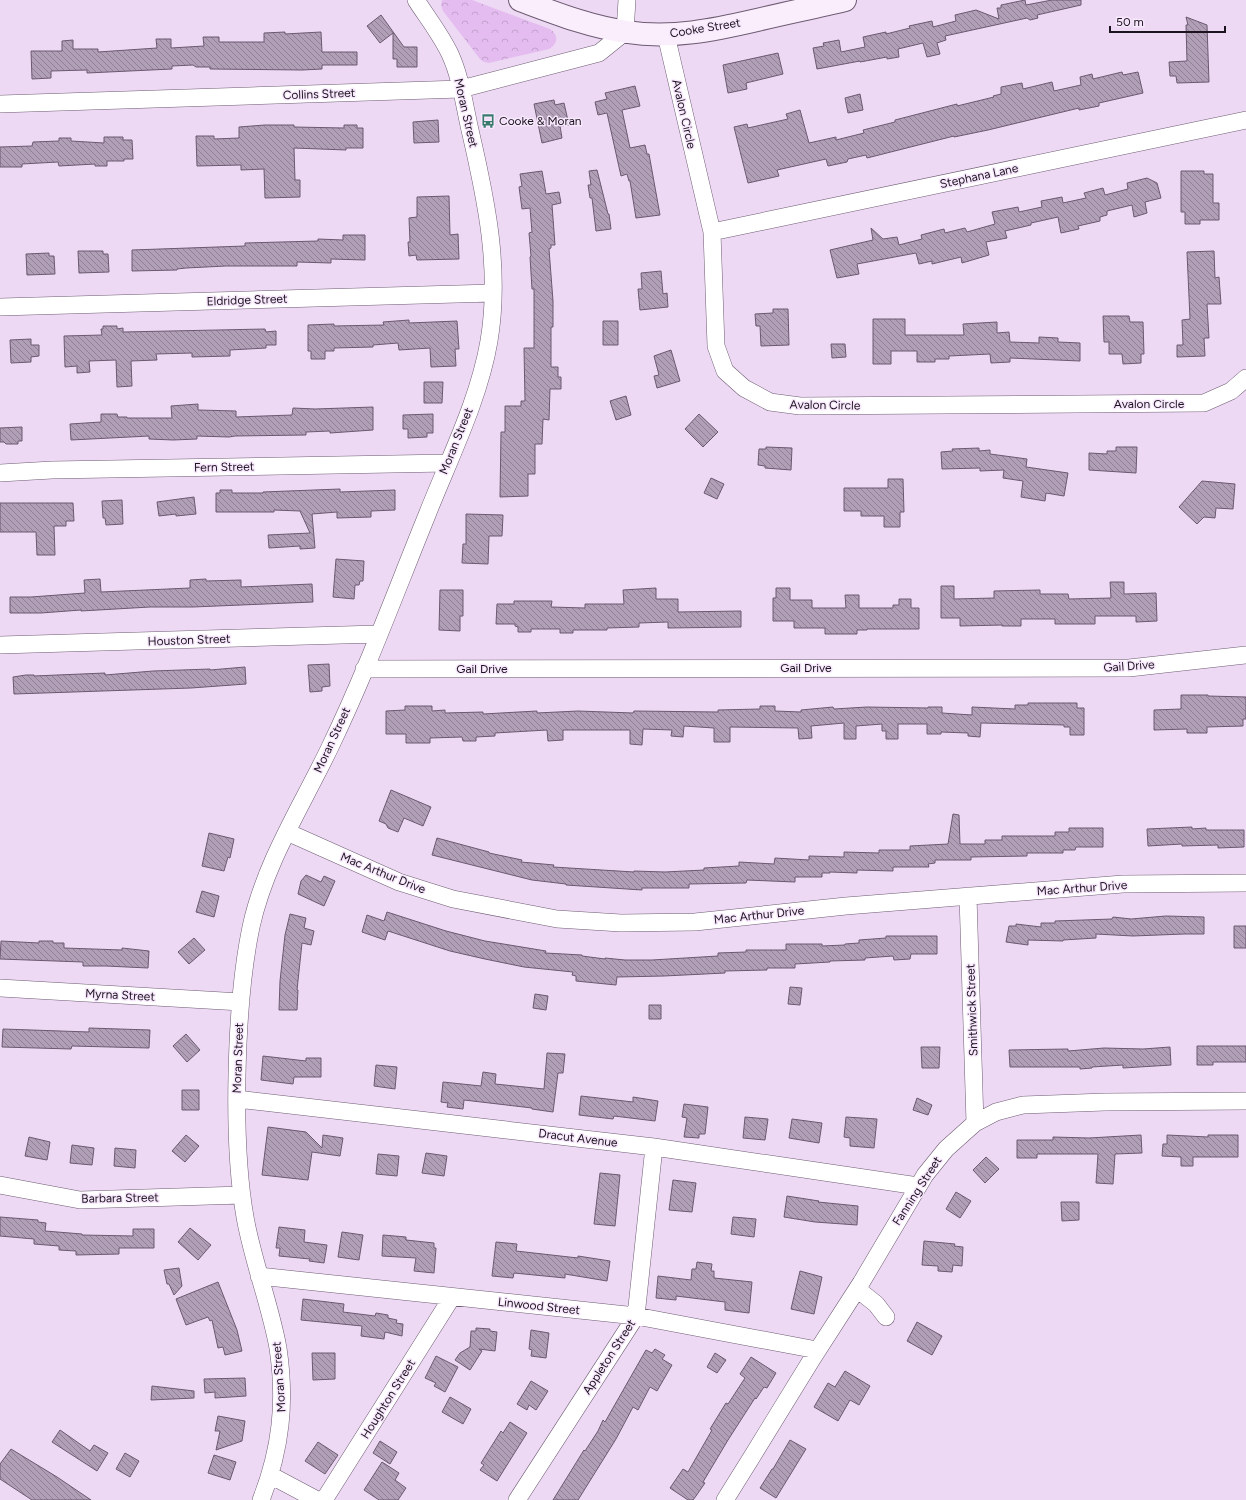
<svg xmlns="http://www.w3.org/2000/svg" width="1246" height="1500" font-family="Figtree,sans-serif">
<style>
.park{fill:url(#park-crowns)}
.building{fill:url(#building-back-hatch);stroke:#6b5970}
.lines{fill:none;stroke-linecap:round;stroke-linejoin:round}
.street-casing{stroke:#6e5c73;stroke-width:18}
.secondary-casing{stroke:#6e5c73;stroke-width:24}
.street{stroke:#fff;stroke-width:17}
.secondary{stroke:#faeefd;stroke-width:22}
.labels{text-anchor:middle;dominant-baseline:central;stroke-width:3;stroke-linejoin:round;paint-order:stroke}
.street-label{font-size:12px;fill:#1b131d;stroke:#f8e8fd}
.poi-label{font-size:12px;fill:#1b131d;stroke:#f8e8fd;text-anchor:start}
</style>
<defs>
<pattern id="park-crowns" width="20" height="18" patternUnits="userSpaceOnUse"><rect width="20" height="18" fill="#e4bcf0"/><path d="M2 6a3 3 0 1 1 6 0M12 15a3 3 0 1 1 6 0" fill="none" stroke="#c3a1cd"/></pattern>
<pattern id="building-back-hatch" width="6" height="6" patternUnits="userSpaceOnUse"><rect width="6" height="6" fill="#b19eb7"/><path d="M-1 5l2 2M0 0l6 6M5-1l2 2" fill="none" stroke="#8f8094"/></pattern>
</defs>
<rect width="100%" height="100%" fill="#edd9f3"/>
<path class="park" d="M442 0H472L550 29C559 35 558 44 549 49L489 63 484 62 480 59 443 11 441 5Z"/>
<path class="building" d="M1025 0 1026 5 1052 0H1081V5L1037 15 1038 18 1030 20 1027 18 945 36 946 40 937 43 940 54 927 57 923 43 898 49 899 57 887 59V57L860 62V61L817 69 813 48 824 46 823 43 839 40 841 52 865 47 863 37 886 32V34L910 28 909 26 932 21 933 27 956 21 955 15 976 10 999 19 997 8H1001V5Z
M381 15 404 47H417V67H397V59H393V33L380 43 367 26Z
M1186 17 1207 25 1209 82 1177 83 1176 76H1170L1169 62 1187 61 1186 25H1188Z
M285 32V34L321 32 322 52H357V65H322V69L302 70 210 69V67H196L193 65 172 66V69L87 73V70L51 71V78L32 79 31 51H62V41L73 40V49H98V52L157 48 156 39H171V48L204 46 203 37H219V42H264V33Z
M778 53 783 74 746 83 747 89 728 93 723 65Z
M1122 72 1123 75 1138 72 1143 93 1099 103V106L1079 110V108L988 130 954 137V136L867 158 866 155 848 159 847 162 828 166 826 159 777 170 779 176 748 183 734 127 747 124 748 128 788 119 786 114 800 110 809 143 836 137V140L864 133 863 130 895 122V120L957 104V106L994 97 993 96 1001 94V87L1022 83 1023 89 1052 82 1054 91 1081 85 1080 77 1092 74 1093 79Z
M635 86 640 106 622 110 630 148 645 145 647 154H649L660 215 636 218 630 181H629L627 174 621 176 607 113 598 115 595 102 607 99 605 93Z
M860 94 863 110 848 113 845 98Z
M554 100 555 105 564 103 569 125 560 126 562 138 542 143 534 104Z
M438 120 439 142 414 143 413 122Z
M265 125H294V127L344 128V125H357V128H363V148H346V150L294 148 295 180H300V197L265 198 264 169 241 170V165L197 166 196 136H214V139L239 138V127Z
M104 137H123V140H132L133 159H124V161H107V166H95V164L59 166 58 162 22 164V167H0V147L32 146 33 142 59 141V138H71V141L104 143Z
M597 170 608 214H609L611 229 596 231 592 198H590L588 185H591L589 171Z
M542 171 546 194 559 192 561 203 552 205 555 245H551V248L549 249 553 301V327H551V367H558V377H561V389H550L549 420 543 419 542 444H535V474H528V496L500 497 501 432H505V406H521V401H525L524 348H534V289H532L530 257 531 256 529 233 532 232 530 208 522 209 519 187 522 186 520 174Z
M1181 171H1204V174H1213V203H1219V220H1200V224H1185V212H1181Z
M1147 178 1157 183 1161 198 1145 202 1147 213 1134 217 1132 205 1107 211V215L1100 217V221L1078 226 1079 229 1061 233 1058 217 1031 223V225L1005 231 1007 238 986 242 989 255 962 263 961 257 932 264V261L919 264 916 253 857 264 859 274 837 278 830 250 873 240 871 228 883 239 897 237 899 245 922 239 921 235 944 229 945 233 965 228 967 232 995 224 992 212 1018 207 1019 212 1042 207 1041 201 1062 197 1063 203 1086 198 1084 193 1103 188 1105 195 1128 189 1127 183Z
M449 196 450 235 458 234 459 259 417 260 416 255 409 256 408 242H410L409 218 417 217V197Z
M343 235H365V260L331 259V263L297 262V266H226L186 268 177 269V270L132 271V250L245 246V243L318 241V239L343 240Z
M78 251H103V254H108L109 272 79 273Z
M1214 251 1215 278 1219 277 1221 304H1207L1209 338H1204L1205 356 1177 357V345H1183L1182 320 1190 319 1187 252Z
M49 253V256H54L55 274 27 275 26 254Z
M661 271 663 294 667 293 668 307 640 310 638 289H642L641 273Z
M773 309H788L789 345 761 346 760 326H756L755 314 773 313Z
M1103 316H1129L1130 322H1143L1144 354H1141V363L1123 364 1122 354H1109V342H1104Z
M873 319H905V335H964L963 324 997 322V333L1009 332 1010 342 1039 343V337L1058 338V342L1080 343V361L1010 358V362L991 363 990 354 949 356V359H935V362H917V351H891V364H873Z
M409 320V323L457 321 459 349H455L456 366 431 367 430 348 399 350 398 343 373 345V347L334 348V351H325V359H311V351H308V325L334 324V326L384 325 383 322Z
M603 321H618V345H603Z
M103 326H117V329L123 328V332L265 329 266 332 276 331V345H266V348L230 350V356L192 357V353L156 354 157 360 131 361 132 386 117 387 116 360 89 361 90 372 77 373V366L65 367 64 336 102 335 101 329H103Z
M31 339V345H39V356L31 357V362L11 363 10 340Z
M831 344H845L846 357 832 358Z
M671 350 680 381 657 388 654 376 659 375 654 356Z
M424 382H443L442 403H424Z
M626 396 631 415 616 420 610 401Z
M198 404V410L236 411V417L292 415 293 408 315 409 373 407V430L330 433V431L306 432V435L235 436 229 437 197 436V439L173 440 149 439V436L71 440 70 424 101 422V414H117L118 417H127V418H172L171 406Z
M433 414V433H427V437L408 438V429H403V415Z
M699 414 718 432 703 447 685 429Z
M22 427V441H18V444H6L4 442H0V428Z
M766 447 792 448 791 470 765 468V466L758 465 759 449H766Z
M1116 447H1137L1136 473 1089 470V453L1107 454V451H1116Z
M979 448V451L990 450V454L1027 459 1026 467 1068 473 1064 496 1046 493 1045 501 1021 497 1023 481 1003 478 1004 470 980 471V468L942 469 941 452 953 451 952 449Z
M711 478 724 484 717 499 704 493Z
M888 479H903L904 512H900V527H884V516H861V511H844V488H888Z
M1202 481 1235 484 1233 509 1216 508 1215 518 1204 517 1197 524 1179 507Z
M340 489V492L395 490V510L371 511V517L337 518V512L312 514 315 548 300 549V546L269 548 268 535 310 533 300 511 274 510V512H216V493H220V490H232V493H263V492Z
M194 497 196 514 176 516V514L159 516 157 502Z
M122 500 123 524 106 525 105 518H103L102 501Z
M0 503H73L74 521H66V526H54L55 555H37L36 532H0Z
M466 514 503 515 502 536H489L488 564 462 563 463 544H466Z
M336 559 364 561 363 581H360L359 585H355L354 599 333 597Z
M100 579 101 592 190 588V580L206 579V581L241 580V587L312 584 313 602 193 607H150L81 611V610L41 613H10V597H31L85 593 84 580Z
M1110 582H1124V594L1156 593 1157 621 1136 622V616H1095V624H1055V619H1021V626H1002V625L960 626V618H941V586H954V599L994 598V591L1040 590V594H1068L1069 599 1111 598Z
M656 588V599H678V612L741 611V627L668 628V622L639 623V627L607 628V630H573V633H560V629H531V632H518V627L515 626V624H496L497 604H514V601H552L551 607 585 608V604H624L623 590Z
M776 588H790V600H812V608H846L845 595H859V608H893V605H899V599H911V608H919V629H867V630H857V634H825V628H794V621H773V598H776Z
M440 590H463V616H460V631L439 630Z
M329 664 330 686 322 687V691L310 692 308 665Z
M245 667 246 684 191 688 14 694 13 677 26 675H34V676L105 673V675L153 671 210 669V670Z
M1181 695H1208V696L1246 697V719H1243V726L1207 727V733H1187V729L1154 730V710L1181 709Z
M1028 703H1077V708H1084V735H1070V727H1064V725L981 723 980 737 968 736V733L941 732V734H927V724H898V739H886V731H882V724L856 726V739H844V723L811 726 812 738 799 739 798 728 730 727V742H714V728L684 726 683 737 671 736 672 730 643 729 642 745 630 744V730H563V740L548 741 547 730 495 733V736L476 737V741H463L462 737 430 738V743H406V734H386V711L405 710V706H432V711L445 710V713L483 712V714L537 711V713L578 711 633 713 634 711 718 712V710L760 709V706H775V711L801 712V710L833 707 834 709 867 707 928 708V707H942V713L972 715V707L1015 709V705H1028Z
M391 790 431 807 423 826 404 818 398 832 388 828 386 824 379 821Z
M953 814 959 815 960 844H985V840H1002V836H1055V832H1069V828H1103V847H1076L1075 850H1063V853H1027V856L971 857V860H935V863L928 864 929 867H893V871L857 870V873L830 872V873H822V877H795V882L747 880 746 883 689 884V888H642V890L566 885V884L532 880 432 855 437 838 489 852V853L522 860 521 862 554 865 553 867 634 872V871L665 872 704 870V868L739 866V862L774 864 775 858 809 860V856L844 857V852L879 853V850H910V846L948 844Z
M1192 827V829L1206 828V830H1244V847L1218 848V845L1182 846V844L1148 846 1147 829Z
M209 833 234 839 230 858 228 857 224 871 202 866Z
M306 875 321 882 324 876 335 881 324 906 298 894 301 881Z
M202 891 219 896 214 917 196 912Z
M387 912 446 931 485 941 546 951 545 953 582 955V956L605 959V958L625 960H652L718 956V953L746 952V950H786V944H822V946L845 945V944L859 943V940L886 938V936H937V954H911L910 959 894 960 893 956 865 958V960L830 961V962L795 964V968H767V970L725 971V973L664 976 617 977 616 985 576 981V976L572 975 573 972 524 967 485 959 450 951 388 931 385 940 362 932 367 915 384 921Z
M290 914 306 918 304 928 314 931 311 945 302 943 297 990H298L297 1010H279L280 981 285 935Z
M1166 916 1204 917V934H1184L1133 936 1096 934V938L1063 940V941L1028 940V945L1006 942 1009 926H1016V924L1041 927V923H1055V921L1112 919 1113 917 1131 919Z
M1234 926H1246V948H1234Z
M194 938 205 950 189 964 178 952Z
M1 941 39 943V941H53V943H64V948L122 950V948L149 951 148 968 106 966H83V962L0 959Z
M790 987 802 988 800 1005 788 1004Z
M535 994 548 996 546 1010 533 1008Z
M649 1005H661V1019H649Z
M89 1028 150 1030 149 1048 72 1046 71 1049 2 1047 3 1029 89 1032Z
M186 1034 200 1050 187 1062 173 1046Z
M1197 1046H1246V1062H1213V1065H1197Z
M921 1047H940L939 1068H922Z
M1170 1047 1171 1065 1123 1068V1065L1092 1067V1068L1080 1069V1067H1010L1009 1050 1068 1049V1051L1104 1048 1143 1049Z
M547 1053 565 1054 563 1073H558L553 1112 532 1109V1108L464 1100 463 1109 447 1107 448 1103 441 1102 443 1082 481 1086 483 1072 496 1074 495 1084 544 1089Z
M263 1056 306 1061V1058H321V1077H294L293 1084 261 1080Z
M376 1065 397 1067 395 1089 374 1086Z
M182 1090H199V1110H182Z
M581 1096 633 1102V1097L658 1101 655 1121 614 1116 613 1119 579 1115Z
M917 1098 932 1105 928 1115 913 1110Z
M684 1104 708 1107 705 1134H699V1138L684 1137 687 1118 682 1117Z
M745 1117 768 1119 765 1140 743 1138Z
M846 1117 877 1119 874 1148 850 1146V1138L844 1137Z
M792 1119 822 1123 819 1143 789 1138Z
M268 1127 306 1132 322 1148 323 1135 343 1138 340 1156 312 1152 308 1180 262 1175Z
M186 1135 199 1146 185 1162 172 1151Z
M1141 1135 1142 1153 1115 1154 1113 1184 1096 1183 1098 1154H1037V1158H1017V1140H1053V1137L1089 1138Z
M1167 1135 1208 1137V1135H1238V1157H1193V1166H1181V1157L1162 1156 1163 1144H1167Z
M29 1137 50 1142 47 1160 25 1156Z
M72 1145 94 1148 92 1165 70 1163Z
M115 1148 136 1150 135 1168 114 1166Z
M426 1153 447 1156 444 1176 422 1173Z
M378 1154 399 1156 397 1176 376 1174Z
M986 1157 999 1169 985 1183 973 1170Z
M600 1173 620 1175 615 1226 594 1224Z
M673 1180 696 1183 692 1212 669 1210Z
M956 1192 971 1201 960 1218 946 1209Z
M787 1196 819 1201 818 1202 858 1206 857 1225 815 1222 784 1217Z
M1061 1202H1079V1220L1062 1221Z
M0 1217 38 1220V1222L46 1223 45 1231 82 1234V1235L133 1236V1229H154V1248H119V1254L76 1255V1251L59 1250V1246L34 1244V1239L0 1236Z
M733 1217 756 1219 754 1237 731 1234Z
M279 1227 305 1230 304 1242 327 1245 324 1263 309 1261 310 1259 279 1256 280 1248H276Z
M190 1228 211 1245 198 1260 178 1242Z
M342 1232 363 1235 359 1260 338 1257Z
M383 1235 406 1237V1240L434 1243V1248H436L434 1273 414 1271 416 1258 382 1256Z
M924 1241 955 1244 954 1246 963 1247 962 1266 953 1265 952 1272 938 1271V1266L922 1265Z
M496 1242 517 1244 516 1251 578 1258V1256L610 1261 607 1281 565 1274V1278L514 1273 513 1278 492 1276Z
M697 1262 712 1264 711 1271H714V1278L752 1282 749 1313 725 1310V1302L676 1296V1300L656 1298 658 1276 691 1280 692 1269H696Z
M179 1268 182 1286 174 1295 169 1284H167L164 1270Z
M800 1271 822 1277 814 1314 791 1309Z
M218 1282 237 1330 242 1351 225 1355 223 1347 218 1348 212 1320 210 1321 208 1317 186 1325 176 1299Z
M303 1299 344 1304 343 1312 375 1316 376 1313 388 1315V1318L397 1320 396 1323 403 1324 402 1336 385 1332 384 1339 361 1336 362 1326 301 1320Z
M917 1322 942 1336 932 1355 907 1341Z
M476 1328 490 1329V1331L497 1332 495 1351 479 1349 482 1351 470 1370 455 1360 460 1353 470 1347 471 1331H476Z
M531 1330 549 1333 546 1358 531 1356 532 1350 529 1349Z
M655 1349 665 1355 662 1359 672 1365 657 1391 650 1387 638 1410 633 1407 616 1439 578 1500H553L584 1450 585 1451 598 1431 603 1420 605 1422 646 1350 652 1353Z
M312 1353H335V1379L313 1380Z
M715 1353 726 1360 717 1373 707 1367Z
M436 1356 458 1367 445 1392 434 1386 436 1383 425 1378Z
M751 1357 776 1373 767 1388 764 1387 756 1399 755 1398 728 1440 703 1482 705 1483 696 1496 693 1500H688L670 1488 683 1469 688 1472 712 1430 710 1429 726 1403 728 1404 745 1378 740 1374Z
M845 1371 870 1386 859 1405 850 1400 838 1421 814 1407 828 1383 835 1387Z
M245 1378 246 1396 215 1398V1392L205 1393 204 1379Z
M531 1381 548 1391 536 1410 529 1405 527 1410 517 1404Z
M152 1386 194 1391V1398L151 1400Z
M450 1397 471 1409 463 1424 442 1412Z
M218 1416 245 1421 242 1441 216 1450 220 1431H215Z
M510 1422 527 1433 497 1481 480 1470 484 1465 481 1463 501 1431 503 1433Z
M60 1430 90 1451 94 1445 108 1453 97 1471 52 1442Z
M790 1440 806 1449 776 1498 760 1488 772 1469H773Z
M380 1441 397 1452 390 1464 373 1453Z
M318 1442 338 1455 325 1474 305 1461Z
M11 1449 57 1477 91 1500H32L0 1479V1464Z
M125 1453 139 1461 130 1477 116 1469Z
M214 1455 236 1462 230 1480 208 1473Z
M382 1462 399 1473 395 1480 406 1488 398 1500H379L364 1490Z"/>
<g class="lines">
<defs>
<path id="street" d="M666 35 712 232 716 346 725 371 744 388 770 402 800 406 1204 403 1231 391 1246 378
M0 104 461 89 599 53 625 32 627 0
M712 232 1246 120
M0 307 493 293
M0 473 52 470 448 463
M0 645 378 634
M364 669 1129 668 1246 655
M287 832 399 882 453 899 557 919 621 923 695 922 846 906 1123 884 1246 883
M968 896 975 1123
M0 988 241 1002
M237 1099 654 1147 918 1186
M0 1185 80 1200 242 1195
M259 1276 636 1316 817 1350
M857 1289 876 1304 886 1317
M270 1475 317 1500
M261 1500C281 1449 286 1402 278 1348 270 1304 253 1262 245 1217 237 1171 236 1122 237 1075 238 1026 241 975 251 927 265 862 303 804 331 745 367 670 396 591 427 515 449 459 479 400 489 341 501 269 486 199 470 130 464 104 461 78 450 54 441 35 427 17 416 0
M324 1500 452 1297
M517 1500 636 1316 654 1147
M725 1500 753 1455 812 1359 861 1283 925 1175 946 1149 975 1123 996 1112 1023 1105 1105 1102 1246 1101"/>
<path id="secondary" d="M520 0C555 13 590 27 627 32 671 39 714 30 757 20 786 13 816 7 845 0"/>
</defs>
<use href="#street" class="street-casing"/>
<use href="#secondary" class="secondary-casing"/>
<use href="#street" class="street"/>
<use href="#secondary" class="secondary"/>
</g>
<defs>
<symbol id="bus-bare" viewBox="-9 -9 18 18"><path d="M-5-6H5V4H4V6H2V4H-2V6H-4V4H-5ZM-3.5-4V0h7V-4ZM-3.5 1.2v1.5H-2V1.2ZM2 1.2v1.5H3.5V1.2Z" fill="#397b6d" stroke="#f8e8fd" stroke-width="2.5" paint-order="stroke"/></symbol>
</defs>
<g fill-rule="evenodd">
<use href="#bus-bare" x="478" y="111" width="20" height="20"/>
</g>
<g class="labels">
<g class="street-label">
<text transform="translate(705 28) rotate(-9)">Cooke Street</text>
<text transform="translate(319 94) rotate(-2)">Collins Street</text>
<text transform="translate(466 113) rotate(77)">Moran Street</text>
<text transform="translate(684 114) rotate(77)">Avalon Circle</text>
<text transform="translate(979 176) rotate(-12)">Stephana Lane</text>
<text transform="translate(247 300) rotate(-2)">Eldridge Street</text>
<text x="1149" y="404">Avalon Circle</text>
<text transform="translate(825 405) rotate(1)">Avalon Circle</text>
<text transform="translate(456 441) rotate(-68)">Moran Street</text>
<text transform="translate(224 467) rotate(-1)">Fern Street</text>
<text transform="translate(189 640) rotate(-2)">Houston Street</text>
<text transform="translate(1129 666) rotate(-4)">Gail Drive</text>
<text x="806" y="668">Gail Drive</text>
<text x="482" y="669">Gail Drive</text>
<text transform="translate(332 740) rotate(-65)">Moran Street</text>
<text transform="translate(383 873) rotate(22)">Mac Arthur Drive</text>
<text transform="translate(1082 888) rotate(-4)">Mac Arthur Drive</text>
<text transform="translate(759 915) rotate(-6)">Mac Arthur Drive</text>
<text transform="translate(120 995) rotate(3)">Myrna Street</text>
<text transform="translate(972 1010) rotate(-92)">Smithwick Street</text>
<text transform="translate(238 1058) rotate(-88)">Moran Street</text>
<text transform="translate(578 1138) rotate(7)">Dracut Avenue</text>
<text transform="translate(917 1191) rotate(-57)">Fanning Street</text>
<text transform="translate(120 1198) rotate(-1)">Barbara Street</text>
<text transform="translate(539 1306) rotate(6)">Linwood Street</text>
<text transform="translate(609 1357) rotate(-57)">Appleton Street</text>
<text transform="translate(279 1377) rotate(-94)">Moran Street</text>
<text transform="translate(388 1399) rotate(-58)">Houghton Street</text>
</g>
<g class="poi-label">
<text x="499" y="121">Cooke &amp; Moran</text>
</g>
</g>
<path d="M1110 26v6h115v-6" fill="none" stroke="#1b131d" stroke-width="2"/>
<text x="1116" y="26" font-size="12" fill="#1b131d" stroke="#f8e8fd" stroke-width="3" paint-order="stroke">50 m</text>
</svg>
